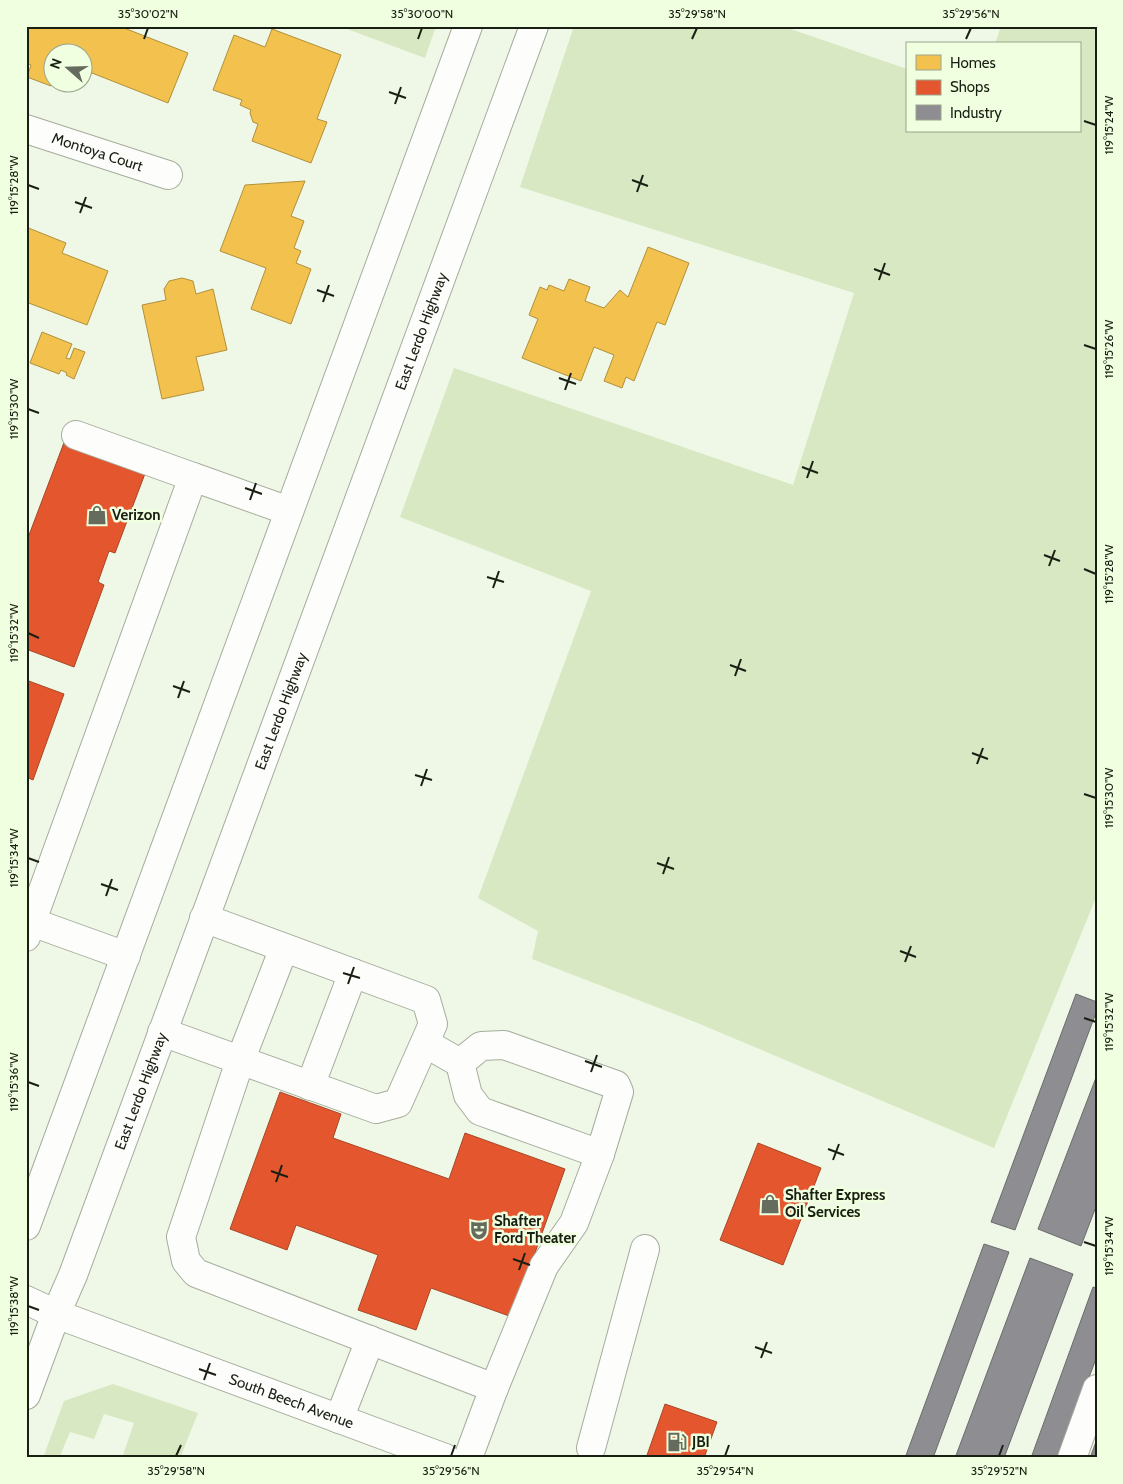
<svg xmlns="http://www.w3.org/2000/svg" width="1123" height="1484" font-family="Cabin,sans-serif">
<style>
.green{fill:#d7e8c2}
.homes{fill:#f2c14e;stroke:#b1903c}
.shops{fill:#e4572e;stroke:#a74626}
.industry{fill:#8d8d92;stroke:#6a6c6c}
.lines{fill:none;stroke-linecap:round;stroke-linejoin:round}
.minor-casing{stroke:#a5ac9e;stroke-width:30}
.major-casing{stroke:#a5ac9e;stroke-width:30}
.minor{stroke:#fdfefb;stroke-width:28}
.major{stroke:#fdfefb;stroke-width:28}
.ticks{fill:none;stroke:#1a1f13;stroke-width:2}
.labels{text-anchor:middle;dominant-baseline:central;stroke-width:5;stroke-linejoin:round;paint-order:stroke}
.street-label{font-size:15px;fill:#1a1f13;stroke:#f0ffdf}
.poi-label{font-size:15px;font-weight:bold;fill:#1a1f13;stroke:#f0ffdf;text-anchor:start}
.neatline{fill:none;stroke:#1a1f13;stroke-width:2}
.ticks-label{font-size:12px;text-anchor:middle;fill:#1a1f13}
</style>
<rect width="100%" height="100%" fill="#eff8e6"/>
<path class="green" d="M339 26H436L425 58Z
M574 26H782L907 69V131H1079V44H995L1001 26H1097V895L994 1148 695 1022 532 959 538 931 478 898 591 591 400 517 454 368 793 485 854 293 520 187Z
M113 1384 198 1413 180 1458H122L134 1423 104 1414 94 1439 70 1432 59 1458H43L64 1401Z"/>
<path class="homes" d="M26 26H119L188 53 168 103 87 71 82 84 79 82H82V52H52V82L51 86 27 77 31 65 26 63Z
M272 29 341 55 317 119 327 122 311 163 252 141 258 124 253 122 250 113 251 110 240 105 242 100 213 90 234 35 265 47Z
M305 181 291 216 304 221 294 248 301 251 296 263 311 269 291 324 251 309 266 268 220 251 245 185Z
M26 227 66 243 62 253 108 271 87 325 26 302Z
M648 247 689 263 665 325 657 322 634 381 626 377 622 388 604 381 614 355 594 347 581 381 522 358 538 319 529 315 540 287 547 290 549 285 564 291 569 279 590 287 585 301 604 308 620 290 628 297Z
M182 278 193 281 196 294 213 289 227 350 196 357 204 390 162 399 142 305 166 300 164 289 169 281Z
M42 332 72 344 66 358 70 359 74 348 85 352 74 379 66 375 67 373 61 370 59 374 30 363Z"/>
<path class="shops" d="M65 440 146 471 115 553 109 551 98 582 104 585 74 667 26 649V543Z
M26 680 64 694 33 780 26 777Z
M280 1092 341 1114 333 1138 449 1179 465 1133 565 1169 512 1317 431 1288 416 1330 358 1310 378 1255 296 1225 287 1250 230 1229Z
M758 1143 821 1168 783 1265 720 1240Z
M665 1404 717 1422 704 1458H646Z"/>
<path class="industry" d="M1076 994 1097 1002V1010L1015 1230 991 1222Z
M1097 1075V1204L1081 1246 1038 1229Z
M984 1244 1009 1252 933 1458H905Z
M1030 1258 1073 1274 1004 1458H955Z
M1093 1287 1097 1288V1356L1059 1458H1031Z
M1097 1439V1458H1090Z"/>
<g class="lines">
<defs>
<g id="minor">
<path id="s1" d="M26 129 168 175"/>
<path d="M76 435 193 477"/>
<path d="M26 920 126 956"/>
<path d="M26 937 193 477 289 511"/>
<path d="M284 948 240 1061 181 1237 186 1261 196 1273 494 1388"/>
<path d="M162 1032 376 1109 398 1103 433 1024 426 1000 204 918"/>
<path d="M425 1043 460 1063 468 1095 480 1111 600 1154"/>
<path d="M460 1063 481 1046 504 1045 616 1085 619 1092 600 1154 574 1223 544 1266 494 1388 468 1458"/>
<path d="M310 1086 353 973"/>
<path d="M339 1419 370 1340"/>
<path d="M591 1448 645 1249"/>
<path d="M1072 1458 1097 1389"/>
</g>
<g id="major">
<path d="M26 1226 468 26"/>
<path id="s2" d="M26 1300 56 1314 445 1458"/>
<path id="s3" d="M26 1395 56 1314 73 1275 534 26"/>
</g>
</defs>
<use href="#minor" class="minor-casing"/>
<use href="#major" class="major-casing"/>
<use href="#minor" class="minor"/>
<use href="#major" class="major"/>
</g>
<path class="ticks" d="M144 39 148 28M418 39 422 28M692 39 697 28M966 39 971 28M389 92 406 98M395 104 401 87M1084 121 1096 125M632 180 648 186M28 185 39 189M637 192 643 175M75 202 92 208M80 213 86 197M874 269 890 275M879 280 885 263M317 290 334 296M323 302 329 285M1084 345 1096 349M559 378 576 384M565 390 571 373M28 409 39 413M802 467 818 473M807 478 813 461M245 488 262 494M250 500 256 483M1044 555 1060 561M1049 566 1055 550M1084 569 1096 574M487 577 504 582M493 588 499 571M28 633 39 638M730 665 746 671M735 676 741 659M173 686 190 692M178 698 184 681M972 753 988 759M977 764 983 748M415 775 432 780M421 786 427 769M1084 794 1096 798M28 858 39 862M657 863 674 869M663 874 669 857M101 884 118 890M106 896 112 879M900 951 916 957M905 962 911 946M343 973 360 978M348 984 354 967M1084 1018 1096 1022M585 1061 602 1067M591 1072 597 1055M28 1082 39 1086M828 1149 844 1155M833 1160 839 1144M271 1171 288 1177M276 1182 282 1165M1084 1242 1096 1246M513 1259 530 1265M519 1270 525 1253M28 1306 39 1310M755 1347 772 1353M761 1358 767 1342M199 1369 216 1375M204 1380 210 1363M176 1456 181 1445M451 1456 455 1445M725 1456 729 1445M999 1456 1003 1445"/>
<defs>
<symbol id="shop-bare" viewBox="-9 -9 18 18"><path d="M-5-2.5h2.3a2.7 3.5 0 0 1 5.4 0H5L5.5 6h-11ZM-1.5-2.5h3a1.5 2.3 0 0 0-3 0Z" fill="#656b5d" stroke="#f0ffdf" stroke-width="2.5" paint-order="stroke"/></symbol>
<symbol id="theatre-bare" viewBox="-9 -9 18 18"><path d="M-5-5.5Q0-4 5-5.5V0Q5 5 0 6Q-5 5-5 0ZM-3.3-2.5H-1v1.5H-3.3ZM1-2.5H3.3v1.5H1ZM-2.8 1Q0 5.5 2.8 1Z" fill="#656b5d" stroke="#f0ffdf" stroke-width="2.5" paint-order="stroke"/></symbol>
<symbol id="fuel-bare" viewBox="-9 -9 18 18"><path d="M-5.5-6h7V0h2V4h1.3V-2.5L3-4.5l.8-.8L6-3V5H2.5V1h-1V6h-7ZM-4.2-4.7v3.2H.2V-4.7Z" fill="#656b5d" stroke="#f0ffdf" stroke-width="2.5" paint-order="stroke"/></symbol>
</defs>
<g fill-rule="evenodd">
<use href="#shop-bare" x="83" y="501" width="28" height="28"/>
<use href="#shop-bare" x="756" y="1190" width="28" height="28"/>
<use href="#theatre-bare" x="465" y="1216" width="28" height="28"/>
<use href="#fuel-bare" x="663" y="1428" width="28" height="28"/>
</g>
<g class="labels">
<g class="street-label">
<text stroke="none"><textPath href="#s1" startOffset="75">Montoya Court</textPath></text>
<text stroke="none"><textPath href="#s3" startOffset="1135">East Lerdo Highway</textPath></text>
<text stroke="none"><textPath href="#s3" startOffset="730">East Lerdo Highway</textPath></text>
<text stroke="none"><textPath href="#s3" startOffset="325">East Lerdo Highway</textPath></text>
<text stroke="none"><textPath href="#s2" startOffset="284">South Beech Avenue</textPath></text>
</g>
<g class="poi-label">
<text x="112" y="515">Verizon</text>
<text x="785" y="1195">Shafter Express<tspan x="785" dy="17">Oil Services</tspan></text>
<text x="494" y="1221">Shafter<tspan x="494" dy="17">Ford Theater</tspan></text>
<text x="692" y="1442">JBI</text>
</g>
</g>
<rect width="1123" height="1484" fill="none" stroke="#f0ffdf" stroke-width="55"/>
<rect x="906" y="42" width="175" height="90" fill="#f0ffdf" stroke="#9aa58d"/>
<rect x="916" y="55" width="25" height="15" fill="#f2c14e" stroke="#9aa58d"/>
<text x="950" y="68" font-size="15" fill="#1a1f13">Homes</text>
<rect x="916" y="80" width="25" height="15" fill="#e4572e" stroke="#9aa58d"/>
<text x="950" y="92" font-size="15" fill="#1a1f13">Shops</text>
<rect x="916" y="105" width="25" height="15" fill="#8d8d92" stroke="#9aa58d"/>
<text x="950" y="118" font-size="15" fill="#1a1f13">Industry</text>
<g transform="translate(68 68) rotate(290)"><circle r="24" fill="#f0ffdf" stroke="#9aa58d"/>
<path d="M0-4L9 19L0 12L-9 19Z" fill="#656b5d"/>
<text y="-8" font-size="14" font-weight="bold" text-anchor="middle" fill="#1a1f13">N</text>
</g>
<rect x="28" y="28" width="1068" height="1428" class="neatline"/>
<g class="ticks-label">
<text x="148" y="18">35°30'02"N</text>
<text x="422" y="18">35°30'00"N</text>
<text x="697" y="18">35°29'58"N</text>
<text x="971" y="18">35°29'56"N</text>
<text transform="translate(1109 125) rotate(-90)" y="4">119°15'24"W</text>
<text transform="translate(14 185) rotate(-90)" y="4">119°15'28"W</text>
<text transform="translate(1109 349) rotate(-90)" y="4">119°15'26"W</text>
<text transform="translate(14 409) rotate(-90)" y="4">119°15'30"W</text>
<text transform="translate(1109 574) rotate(-90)" y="4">119°15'28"W</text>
<text transform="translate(14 633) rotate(-90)" y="4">119°15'32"W</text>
<text transform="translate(1109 798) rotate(-90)" y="4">119°15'30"W</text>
<text transform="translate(14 858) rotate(-90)" y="4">119°15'34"W</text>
<text transform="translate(1109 1022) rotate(-90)" y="4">119°15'32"W</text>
<text transform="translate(14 1082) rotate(-90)" y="4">119°15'36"W</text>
<text transform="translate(1109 1246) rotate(-90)" y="4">119°15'34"W</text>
<text transform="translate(14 1306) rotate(-90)" y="4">119°15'38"W</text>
<text x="176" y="1475">35°29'58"N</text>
<text x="451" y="1475">35°29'56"N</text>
<text x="725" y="1475">35°29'54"N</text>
<text x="999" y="1475">35°29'52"N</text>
</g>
</svg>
